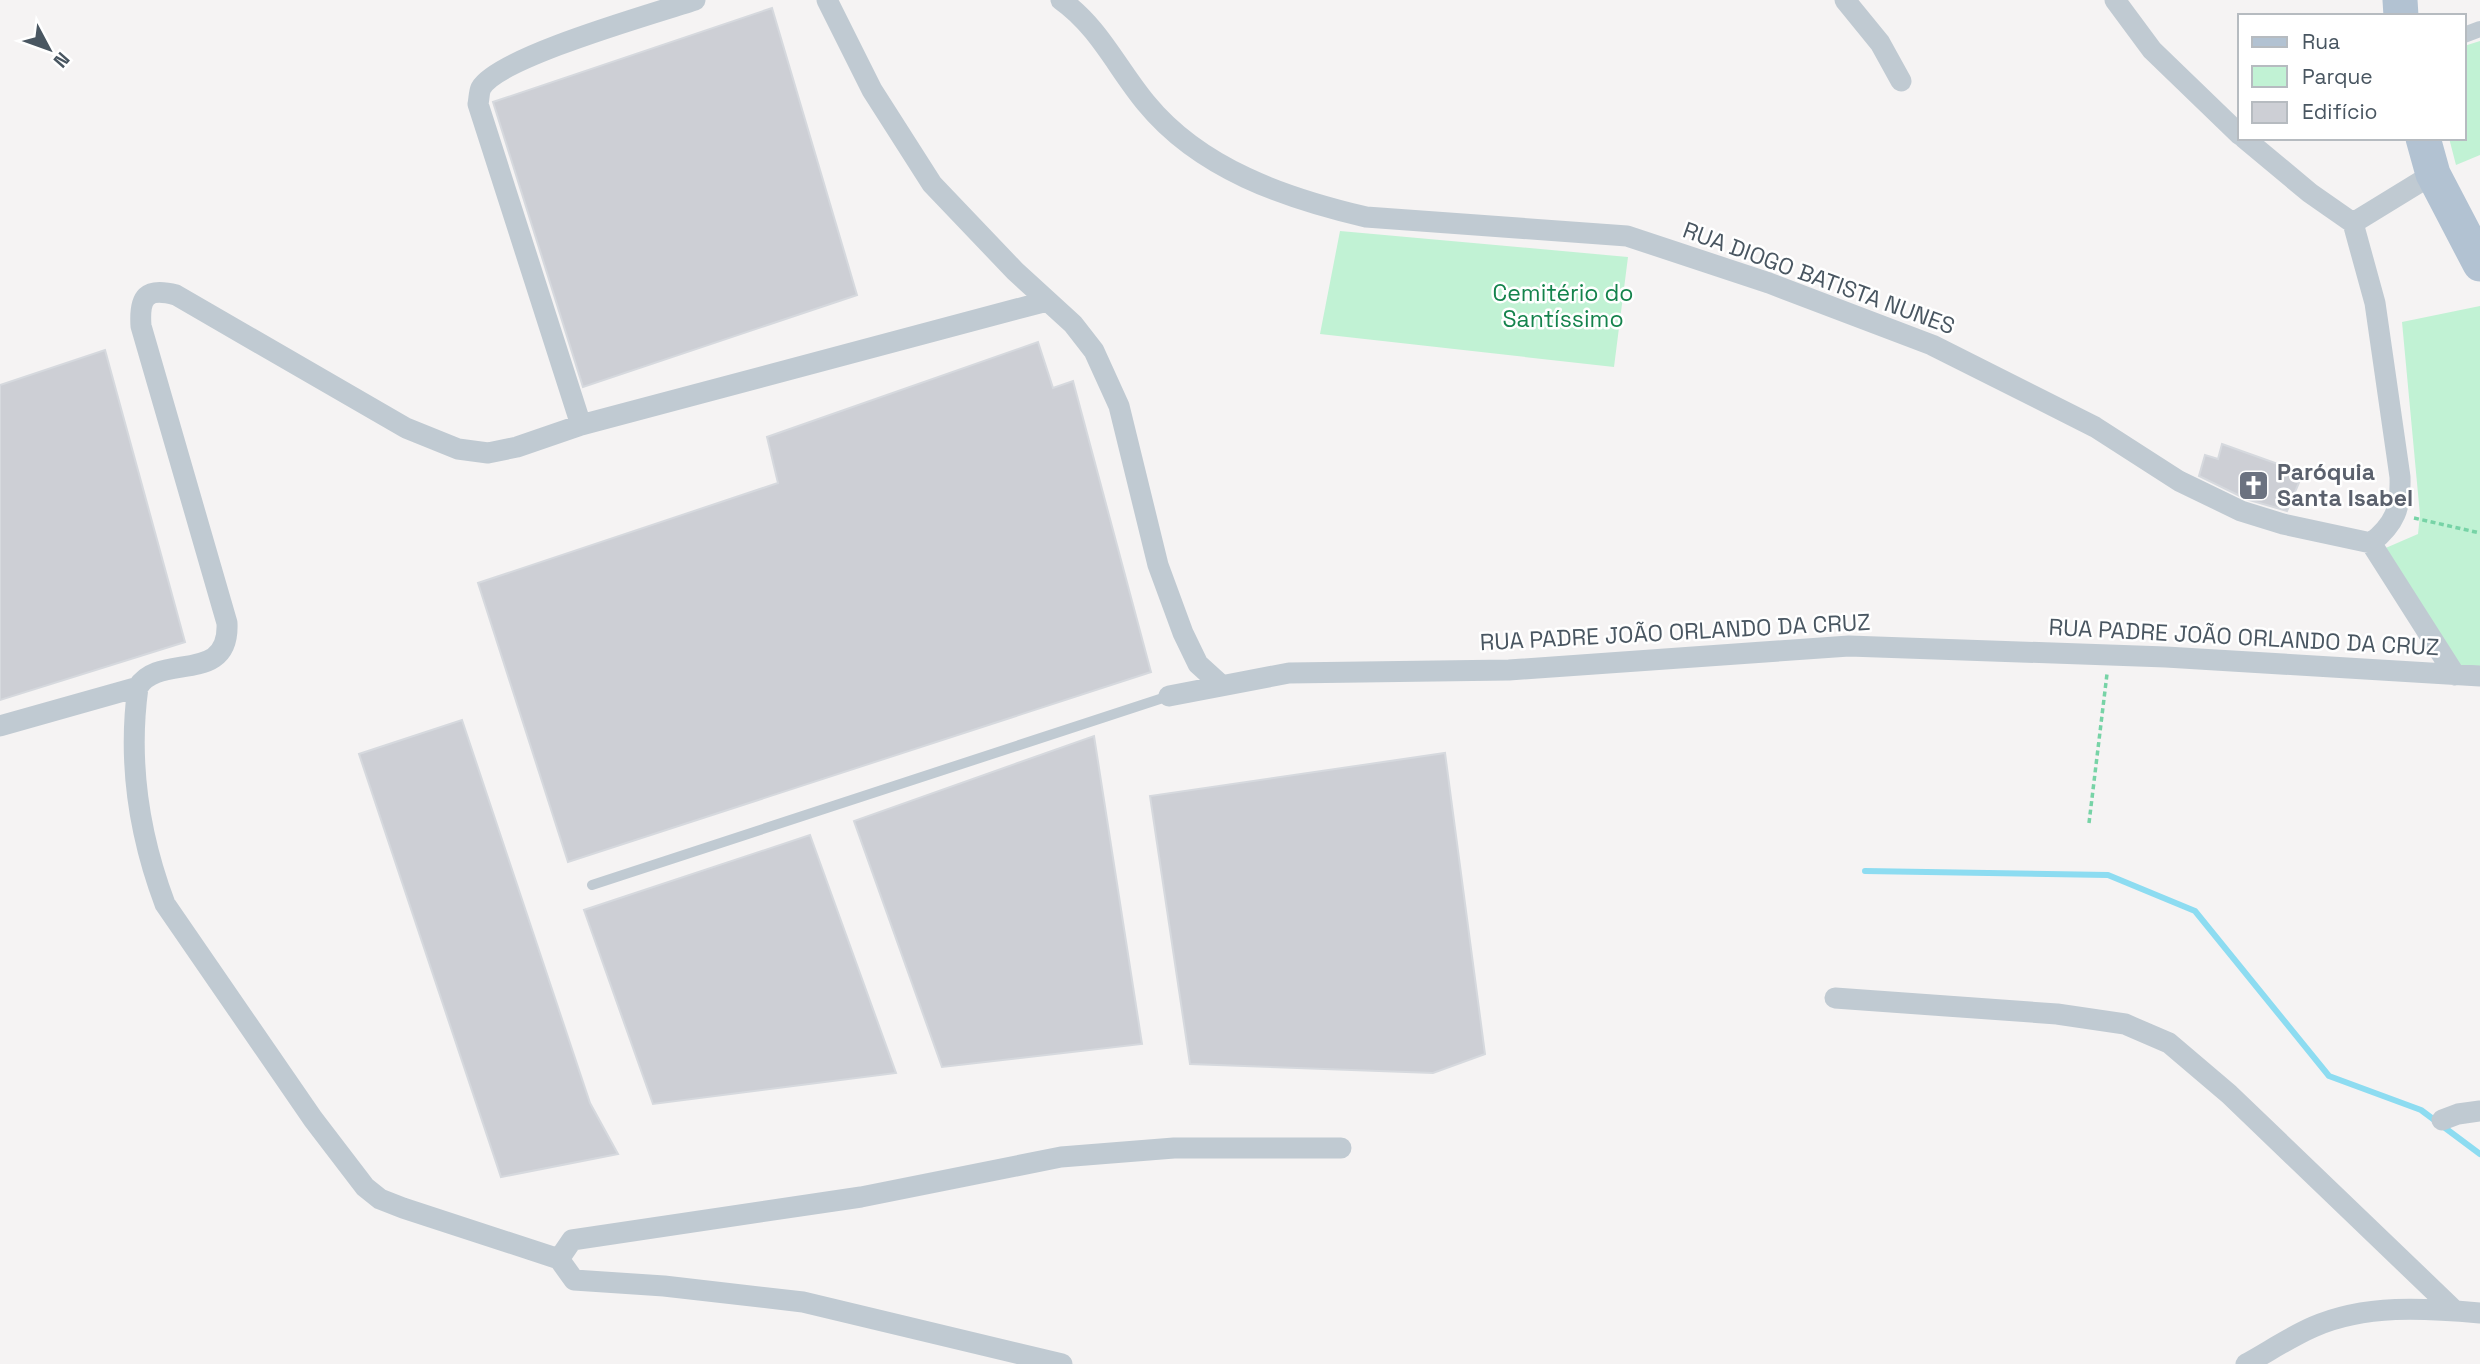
<svg xmlns="http://www.w3.org/2000/svg" width="2480" height="1364" font-family="'Space Grotesk',sans-serif">
<style>
.green{fill:#c1f2d4}
.lines{fill:none;stroke-linecap:round;stroke-linejoin:round}
.stream{stroke:#8ddcf1;stroke-width:6}
.building{fill:#cdcfd5;stroke:#d6d9de;stroke-width:2}
.path{stroke:#77d3a6;stroke-width:3.5;stroke-dasharray:5 3.5;stroke-linecap:butt}
.service{stroke:#c0cad2;stroke-width:10}
.pedestrian{stroke:#c0cad2;stroke-width:16}
.minor{stroke:#c0cad2;stroke-width:21}
.primary{stroke:#b2c2d2;stroke-width:35}
.labels{text-anchor:middle;dominant-baseline:central;stroke-width:5;stroke-linejoin:round;paint-order:stroke}
.street-label{font-size:23px;fill:#495661;stroke:#fff}
.park-label{font-size:23px;fill:#14834c;stroke:#fff}
.worship-label{font-size:23px;font-weight:bold;fill:#5b616d;stroke:#fff;text-anchor:start}
</style>
<rect width="100%" height="100%" fill="#f5f3f3"/>
<path class="green" d="M2480 41V155L2456 165 2449 138H2464V46Z
M1340 231 1628 257 1614 367 1320 334Z
M2480 306V674H2456L2381 550 2418 534 2420 515 2402 322Z"/>
<g class="lines">
<path class="stream" d="M1865 871 2108 875 2195 911 2329 1076 2421 1110 2480 1154"/>
</g>
<path class="building" d="M772 8 857 295 583 387 493 102Z
M1038 342 1053 388 1073 381 1151 672 568 862 478 583 778 483 767 437Z
M105 350 185 642 0 700V385Z
M2222 444 2303 473 2287 511 2246 499 2199 476 2205 455 2218 459Z
M462 720 590 1103 618 1154 501 1177 359 754Z
M1094 736 1142 1044 942 1067 854 821Z
M1445 753 1485 1054 1433 1073 1190 1064 1150 796Z
M810 835 896 1073 653 1104 584 910Z"/>
<g class="lines">
<path class="path" d="M2414 518 2480 533
M2089 823 2107 674"/>
<path class="service" d="M592 885 1169 696"/>
<path class="pedestrian" d="M2464 35 2480 29"/>
<path class="minor" d="M695 0C656 13 498 57 481 88 479 92 479 100 478 104L581 425 517 447 488 453 458 449 406 428 176 295C146 287 139 297 141 326L227 623C230 686 159 652 138 687 128 760 139 835 165 904L313 1119 365 1187 380 1199 403 1208 559 1259 574 1280 664 1286 803 1302 1062 1364
M827 0 872 90 932 184 1015 271 1073 324 1094 351 1119 406 1158 565 1183 633 1198 664 1220 684
M1061 0C1099 27 1117 68 1146 103 1200 169 1285 198 1366 217L1627 236 1769 283 1932 345 2095 427 2179 481 2241 511 2283 524 2371 543 2455 675
M1845 0 1880 43 1901 81
M2115 0 2152 50 2240 135
M2244 138 2310 193 2353 223
M2353 223 2375 303 2400 477C2401 508 2395 524 2371 543
M2353 223 2433 174
M581 425 1047 301
M1169 696 1289 673 1509 670 1849 646 2166 657 2480 676
M0 726 138 687
M1835 998 2057 1014 2125 1024 2169 1043 2229 1094 2454 1310
M2442 1120 2458 1114 2480 1111
M559 1259 572 1240 861 1197 1061 1157 1174 1148H1341
M2246 1364C2268 1352 2290 1337 2313 1327 2365 1304 2425 1308 2480 1313"/>
<path class="primary" d="M2400 0 2401 16
M2423 138 2433 174 2480 264"/>
</g>
<defs>
<symbol id="church-square" viewBox="-11 -11 22 22"><rect x="-9" y="-9" width="18" height="18" rx="4" fill="#6b7280" stroke="#fff"/><path d="M-1.2-6h2.4v3.5h3.3v2.4h-3.3V6h-2.4V-.1h-3.3v-2.4h3.3Z" fill="#fff"/></symbol>
</defs>
<g fill-rule="evenodd">
<use href="#church-square" x="2236" y="468" width="35" height="35"/>
</g>
<g class="labels">
<g class="street-label">
<text transform="translate(1819 278) rotate(20)">RUA DIOGO BATISTA NUNES</text>
<text transform="translate(1675 632) rotate(-3)">RUA PADRE JOÃO ORLANDO DA CRUZ</text>
<text transform="translate(2244 637) rotate(3)">RUA PADRE JOÃO ORLANDO DA CRUZ</text>
</g>
<g class="park-label">
<text x="1563" y="293">Cemitério do<tspan x="1563" dy="26">Santíssimo</tspan></text>
</g>
<g class="worship-label">
<text x="2277" y="472">Paróquia<tspan x="2277" dy="26">Santa Isabel</tspan></text>
</g>
</g>
<rect x="2238" y="14" width="228" height="126" fill="#ffffff" stroke="#b6bbc0" stroke-width="2"/>
<rect x="2252" y="37" width="35" height="10" fill="#b2c2d2" stroke="#b6bbc0" stroke-width="2"/>
<text x="2302" y="49" font-size="21" fill="#495661">Rua</text>
<rect x="2252" y="66" width="35" height="21" fill="#c1f2d4" stroke="#b6bbc0" stroke-width="2"/>
<text x="2302" y="84" font-size="21" fill="#495661">Parque</text>
<rect x="2252" y="102" width="35" height="21" fill="#cdcfd5" stroke="#b6bbc0" stroke-width="2"/>
<text x="2302" y="119" font-size="21" fill="#495661">Edifício</text>
<g transform="translate(49 49) rotate(131)" stroke="#ffffff" stroke-width="5" paint-order="stroke">
<path d="M0-5L12 26L0 18L-12 26Z" fill="#495661"/>
<text y="-10" font-size="19" font-weight="bold" text-anchor="middle" fill="#495661">N</text>
</g>
</svg>
